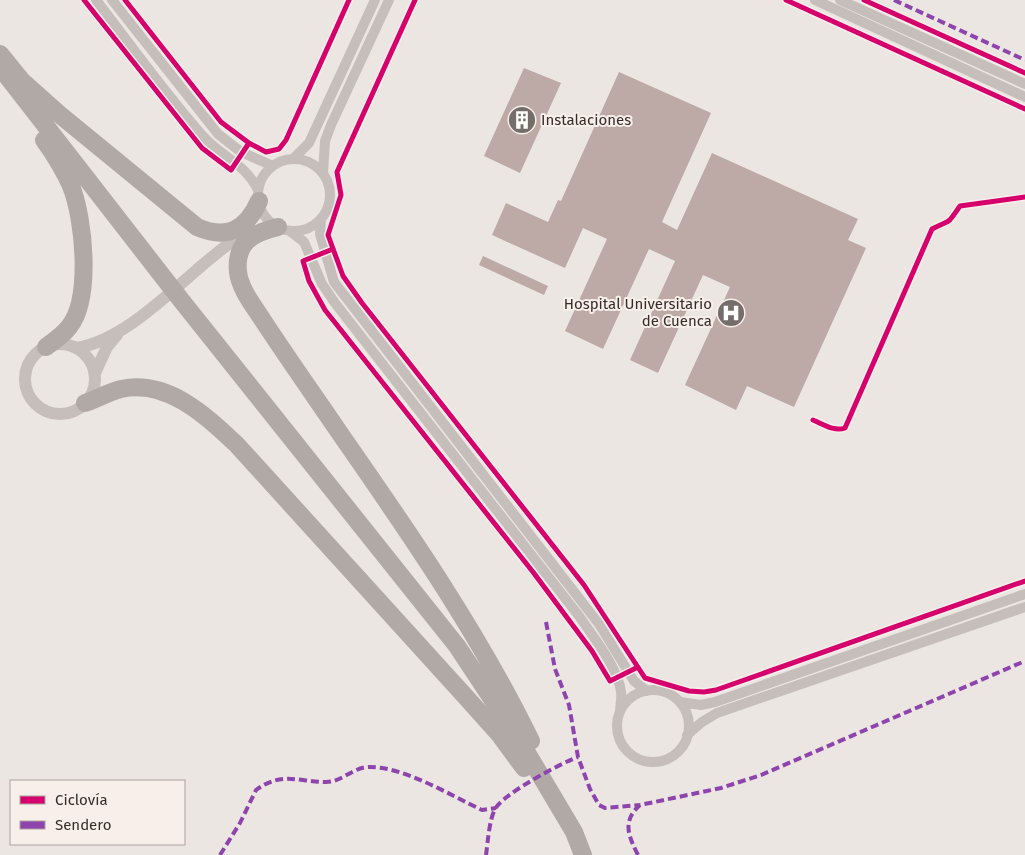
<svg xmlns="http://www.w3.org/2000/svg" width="1025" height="855" font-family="'Fira Sans',sans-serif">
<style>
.building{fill:#bda9a6}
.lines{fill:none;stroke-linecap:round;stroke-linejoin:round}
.minor{stroke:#c5bebb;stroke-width:10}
.tertiary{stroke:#c5bebb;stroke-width:12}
.trunk{stroke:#b0a9a6;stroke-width:18}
.quiet{stroke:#8e44ad;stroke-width:4;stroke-dasharray:8 4;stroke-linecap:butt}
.cycleway-casing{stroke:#f8efea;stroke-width:8}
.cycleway{stroke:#d6006c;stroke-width:5}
.labels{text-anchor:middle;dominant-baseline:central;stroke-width:4;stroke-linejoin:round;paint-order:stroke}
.poi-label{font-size:15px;fill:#352c2a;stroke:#f8efea;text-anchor:start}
</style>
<rect width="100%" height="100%" fill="#ece6e2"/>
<path class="building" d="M524 68 561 83 520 173 484 156Z
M619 72 711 113 662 222 677 230 712 153 858 219 848 240 866 248 794 407 747 386 736 410 685 385 730 287 703 275 658 373 630 360 675 261 649 249 603 349 565 331 607 239 583 228 565 268 492 235 506 203 548 222 558 200 561 201Z
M483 256 548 286 544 295 479 265Z"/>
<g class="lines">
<path class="minor" d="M96 0C131 45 164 92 202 135 221 157 244 162 258 190
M112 0 218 134 241 152 273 166
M815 0 1025 97
M840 0 1025 84
M258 195a36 36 0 1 1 72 0a36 36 0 1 1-72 0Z
M293 159 309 143 375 0
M323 174 325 141 331 125 389 0
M321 219 320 234 334 282 599 624 634 681 647 691
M290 231 304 242 322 284 335 303 579 616C592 635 619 669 621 692 622 699 620 706 620 712
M617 726a36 36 0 1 1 72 0a36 36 0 1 1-72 0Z
M680 702 701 705 715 702 1025 594
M687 735 702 722 717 713 1025 607"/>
<path class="tertiary" d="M25 379a35 35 0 1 1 70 0a35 35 0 1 1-70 0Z
M76 348C137 339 196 260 250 230
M95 373 107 347 117 335"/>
<path class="trunk" d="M0 54 22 81 59 114 197 227C227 240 246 230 259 201
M0 67 181 300 457 646 520 741 574 832 583 855
M44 140C54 154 64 170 71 186 84 218 92 299 69 327 63 335 54 341 46 347
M278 227C253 233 235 242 238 272 240 289 253 305 262 319 287 357 313 394 339 432 408 531 478 632 531 741
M85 403C97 399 109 392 121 389 168 379 206 416 237 445L464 695 499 734 524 768"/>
<path class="quiet" d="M894 0 1025 60
M546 622 555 669 569 705 578 757 590 789 599 805 605 808 640 805
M220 855 240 823 256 790C282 771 298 782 326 782 342 782 352 768 368 767 403 766 450 795 482 810L496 808
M486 855C488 841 489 821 495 809 503 794 561 763 578 757
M638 855C628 835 622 821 640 805L721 788 761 775 1025 661"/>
<defs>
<path id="cycleway" d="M84 0 202 148 231 170 249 143
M125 0 221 122 249 143 266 152 279 149 286 140 349 0
M415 0 337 172 341 195 328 235 343 276 362 303 584 585 645 678 689 691 704 692 716 690 1025 581
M786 0 1025 109
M864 0 1025 73
M333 249 303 261 309 281 325 310 533 572 592 651 610 681 638 667
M813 420C823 424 834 432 845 428L932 229C953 218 946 226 960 206L1025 197"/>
</defs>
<use href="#cycleway" class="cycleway-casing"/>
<use href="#cycleway" class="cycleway"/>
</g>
<defs>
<symbol id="building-disc" viewBox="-11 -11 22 22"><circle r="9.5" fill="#756d6a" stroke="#f8efea"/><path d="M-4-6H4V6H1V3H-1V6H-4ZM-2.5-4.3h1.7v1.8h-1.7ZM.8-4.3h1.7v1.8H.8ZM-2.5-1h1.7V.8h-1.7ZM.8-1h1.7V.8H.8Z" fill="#fff"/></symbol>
<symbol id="hospital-disc" viewBox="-11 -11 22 22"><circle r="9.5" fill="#756d6a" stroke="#f8efea"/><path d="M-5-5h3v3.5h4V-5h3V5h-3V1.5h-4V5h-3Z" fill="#fff"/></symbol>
</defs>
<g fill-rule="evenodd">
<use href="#building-disc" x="506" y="104" width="32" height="32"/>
<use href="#hospital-disc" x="715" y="297" width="32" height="32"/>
</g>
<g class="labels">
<g class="poi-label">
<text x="541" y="120">Instalaciones</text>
<text x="712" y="304" text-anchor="end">Hospital Universitario<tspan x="712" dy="17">de Cuenca</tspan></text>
</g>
</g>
<rect x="10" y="780" width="175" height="65" fill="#f8efea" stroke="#aaa19d"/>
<rect x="20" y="796" width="25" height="8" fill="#d6006c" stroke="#aaa19d"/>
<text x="55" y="805" font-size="15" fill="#352c2a">Ciclovía</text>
<rect x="20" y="821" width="25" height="8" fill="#8e44ad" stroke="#aaa19d"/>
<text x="55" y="830" font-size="15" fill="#352c2a">Sendero</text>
</svg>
